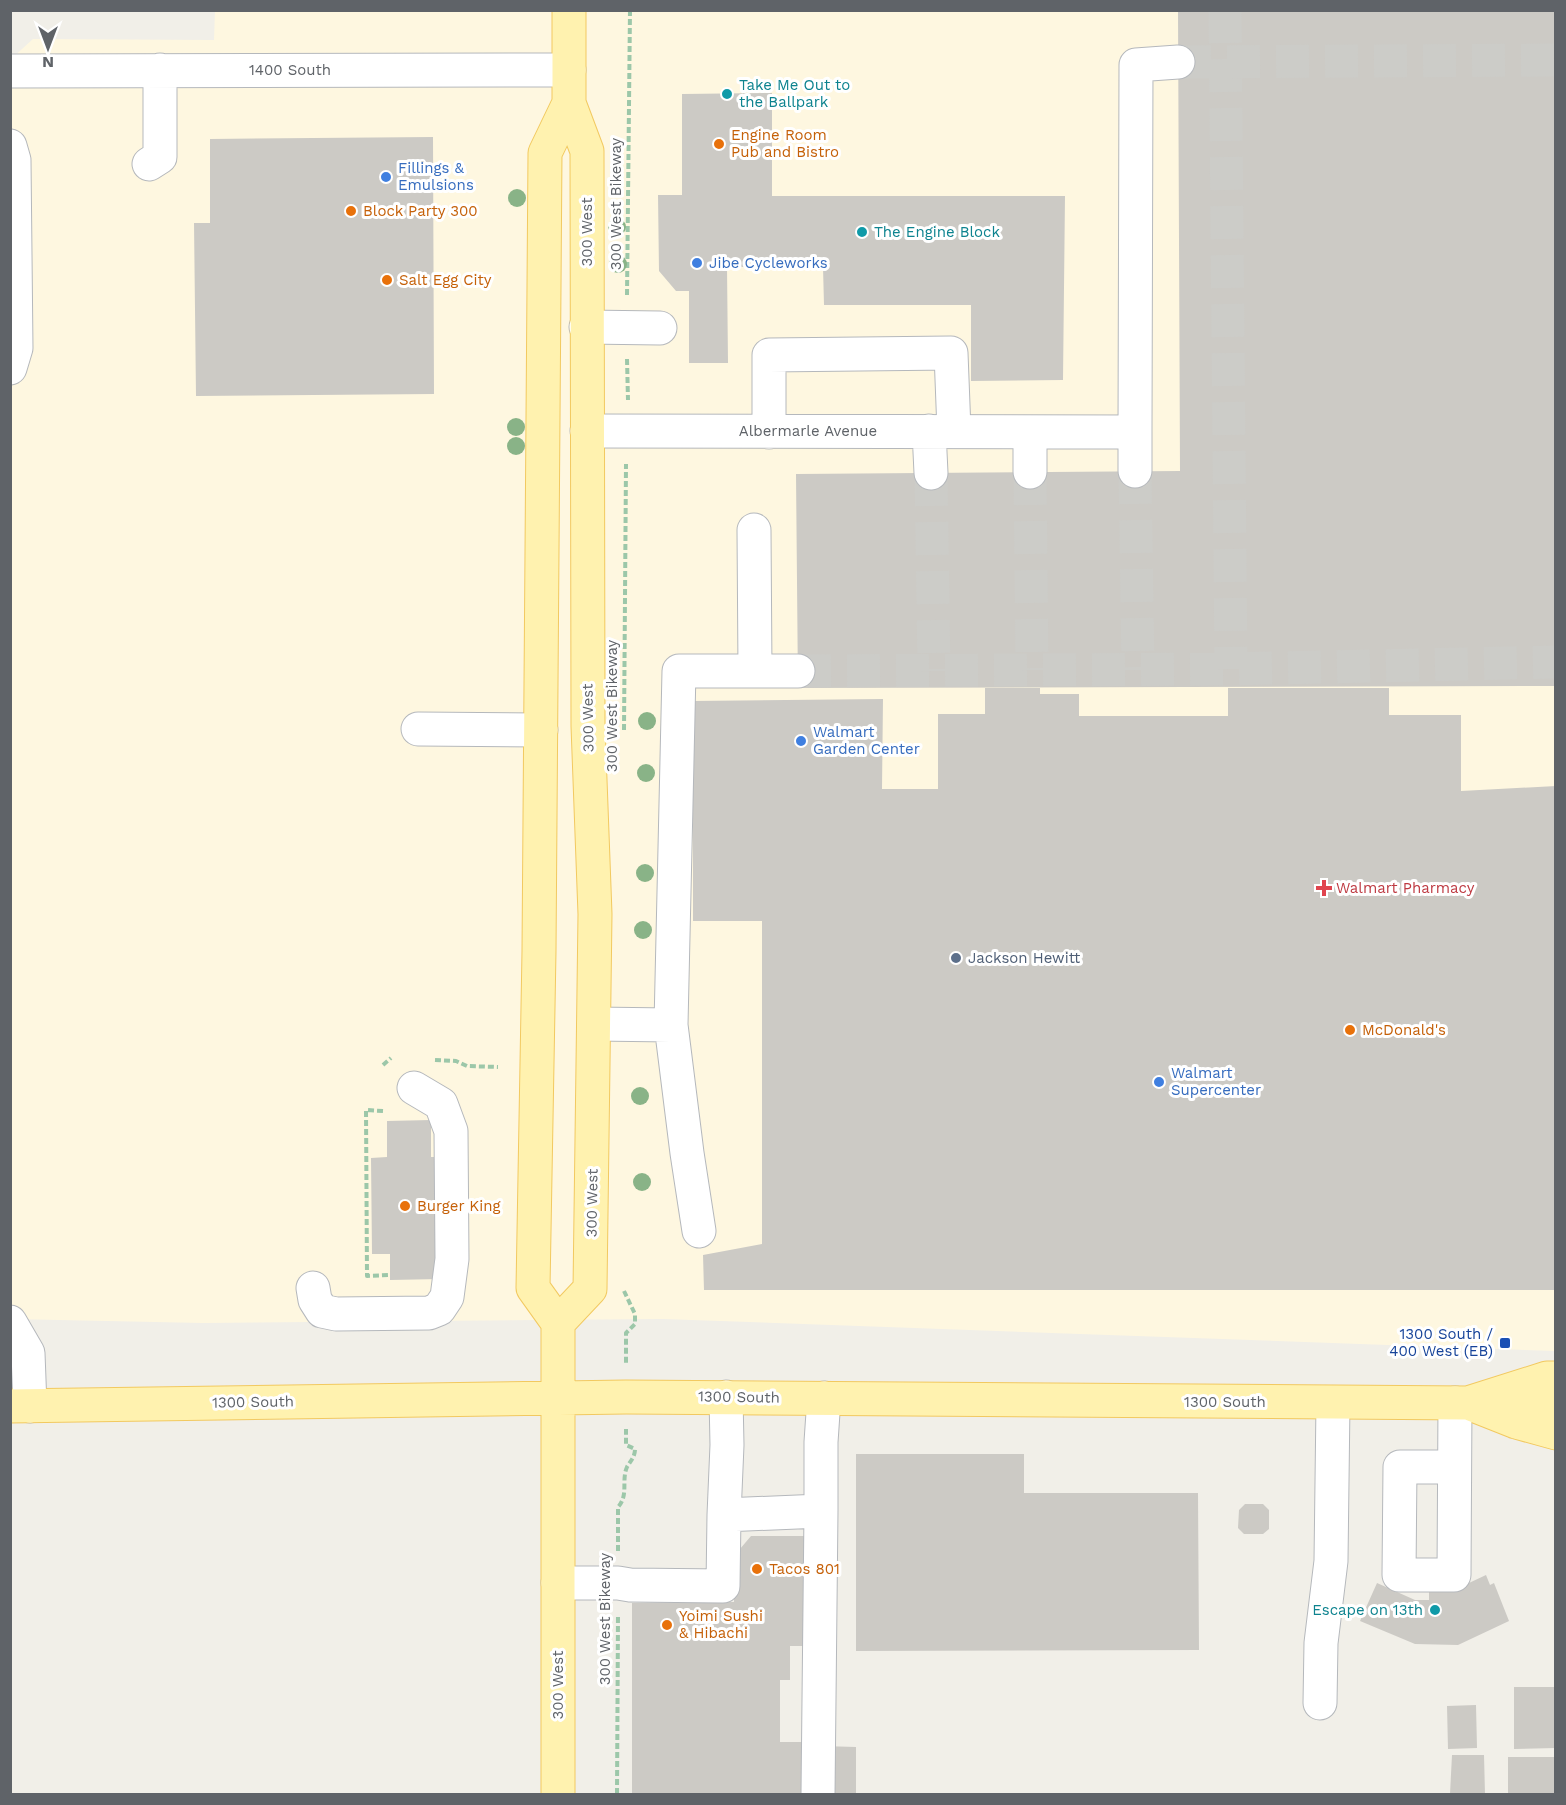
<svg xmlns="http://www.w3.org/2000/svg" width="1566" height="1805" font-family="'Work Sans',sans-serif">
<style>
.commercial{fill:#fef7e0}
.building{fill:#cccac5}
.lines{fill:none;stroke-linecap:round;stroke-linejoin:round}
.minor-tunnel{stroke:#ccccc8;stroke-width:33;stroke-dasharray:33 16;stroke-linecap:butt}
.minor-casing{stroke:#b5b8bc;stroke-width:35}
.major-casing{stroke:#f2c960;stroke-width:35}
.path{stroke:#9cc7a9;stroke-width:4;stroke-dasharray:6 3;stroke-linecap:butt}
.minor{stroke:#fff;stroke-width:33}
.major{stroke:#fff2af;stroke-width:33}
.tree{fill:#89b387}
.culture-dot{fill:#0f9aa8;stroke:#fff;stroke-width:2}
.food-dot{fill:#e8710a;stroke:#fff;stroke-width:2}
.shop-dot{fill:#3f7fe0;stroke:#fff;stroke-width:2}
.health-dot{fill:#e0444e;stroke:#fff;stroke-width:2}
.service-dot{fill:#5c6f8a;stroke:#fff;stroke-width:2}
.transit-dot{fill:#1a4fb4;stroke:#fff;stroke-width:2}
.labels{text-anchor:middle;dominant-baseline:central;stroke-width:6;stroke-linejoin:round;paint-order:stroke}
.street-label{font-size:15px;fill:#5f6368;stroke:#fff}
.culture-label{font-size:15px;fill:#0d838f;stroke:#fff;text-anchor:start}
.food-label{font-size:15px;fill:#c56008;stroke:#fff;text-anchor:start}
.shop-label{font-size:15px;fill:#366cbe;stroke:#fff;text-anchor:start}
.health-label{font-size:15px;fill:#be3a42;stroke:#fff;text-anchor:start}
.service-label{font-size:15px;fill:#4e5e75;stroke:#fff;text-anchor:start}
.transit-label{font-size:15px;fill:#164399;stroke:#fff;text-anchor:end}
</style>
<rect width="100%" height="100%" fill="#f1efe8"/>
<path class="commercial" d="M215 10 1555 11V1351L663 1319 203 1323 11 1319 10 60 33 39 214 40Z"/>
<path class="building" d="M1178 10H1556V686L798 688 796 474 1180 471Z
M772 93V196H1065L1063 380 971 381V305H824L823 267H727L728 363H689V291H676L659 271 658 195H682V94Z
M433 137 434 394 196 396 194 223H210V139Z
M985 688H1040V694H1079V716H1228V688H1389V715H1461V791L1556 786V1290H704L703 1255 762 1244V921H693V701L883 699 882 789H938V714H985Z
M431 1120V1157H438L441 1279 390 1280V1254H372L371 1158 387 1157V1121Z
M856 1454H1024V1493H1198L1199 1650 856 1651Z
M1245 1504H1263L1269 1510V1529L1263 1534H1244L1238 1528 1239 1510Z
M751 1536H808V1646H790V1680H780V1742H813L814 1794H632V1603L734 1602V1556Z
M1486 1575 1490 1585 1494 1583 1509 1621 1458 1645 1415 1644 1360 1621 1377 1583 1415 1600H1429V1590H1454Z
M1514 1687H1556V1748L1514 1749Z
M1476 1705 1477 1748 1448 1749 1447 1706Z
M822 1746 856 1747V1794H821Z
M1452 1755H1484L1485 1794H1450Z
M1508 1757H1556V1794H1508Z"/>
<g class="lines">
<path class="minor-tunnel" d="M1225 10 1231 669
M1178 62 1556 60
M1135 471 1138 670
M1030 472 1032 670
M931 473 934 671
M798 671 1231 669 1556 662"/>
<defs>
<path id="minor" d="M10 71 569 70
M10 146 14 160 16 348 10 368
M149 164 160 157V70
M586 327 660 328
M587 431 1135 432 1136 65 1178 62
M929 431 931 473
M769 432V355L951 353 954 431
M1135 432V471
M1030 433V472
M754 530 755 671
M418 729 541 730
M594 1024 671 1025
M699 1231 687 1153 671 1025 679 671H798
M313 1288 315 1300 322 1311 336 1314 429 1313 439 1309 447 1297 452 1259 451 1131 441 1104 414 1088
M10 1322 28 1353 30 1406
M1454 1467H1400L1399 1575H1454L1455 1403
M724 1515 727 1445 726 1397
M558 1583H618L630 1585 723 1586 724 1515 821 1511V1442L824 1398
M1320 1703 1321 1643 1331 1561 1333 1403
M818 1794 821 1511"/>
<path id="major" d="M558 1323 590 1289 595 914 588 726 587 151 569 103V10
M1468 1403 1516 1422 1556 1433
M10 1406 626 1397 1468 1403 1547 1378H1556
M1516 1422 1547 1402H1556
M558 1794V1323L533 1288 539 951 545 153 569 103"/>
</defs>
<use href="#minor" class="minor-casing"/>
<use href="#major" class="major-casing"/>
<path class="path" d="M627 295 630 10
M627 359 628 400
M624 730 626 464
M435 1060 456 1061 467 1066 498 1067
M383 1065 391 1058
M383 1111 366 1110 367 1276 390 1275
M624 1291 635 1314V1324L626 1333V1364
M618 1551V1507C629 1495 621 1481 627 1467 631 1460 635 1457 635 1449L626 1445V1429
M617 1794 618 1615"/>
<use href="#minor" class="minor"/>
<use href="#major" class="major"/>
</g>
<g class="tree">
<circle cx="517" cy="198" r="9"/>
<circle cx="617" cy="227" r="9"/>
<circle cx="618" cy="264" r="9"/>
<circle cx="516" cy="427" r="9"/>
<circle cx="516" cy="446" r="9"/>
<circle cx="647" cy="721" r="9"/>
<circle cx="646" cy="773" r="9"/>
<circle cx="645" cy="873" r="9"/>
<circle cx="643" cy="930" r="9"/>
<circle cx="640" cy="1096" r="9"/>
<circle cx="642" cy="1182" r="9"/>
</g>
<g class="culture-dot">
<circle cx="727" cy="94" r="6"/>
<circle cx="862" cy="232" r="6"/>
<circle cx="1435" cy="1610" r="6"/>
</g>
<g class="food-dot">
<circle cx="719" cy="144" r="6"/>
<circle cx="351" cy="211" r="6"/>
<circle cx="387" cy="280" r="6"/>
<circle cx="1350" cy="1030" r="6"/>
<circle cx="405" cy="1206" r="6"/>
<circle cx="757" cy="1569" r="6"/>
<circle cx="667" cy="1625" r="6"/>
</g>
<g class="shop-dot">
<circle cx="386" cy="177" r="6"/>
<circle cx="697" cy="263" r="6"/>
<circle cx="801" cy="741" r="6"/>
<circle cx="1159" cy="1082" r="6"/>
</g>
<path class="health-dot" d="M1321 879h6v6h6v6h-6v6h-6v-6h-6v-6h6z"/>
<circle class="service-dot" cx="956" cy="958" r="6"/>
<rect class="transit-dot" x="1499" y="1337" width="12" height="12" rx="3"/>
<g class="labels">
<g class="street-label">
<text x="290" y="70">1400 South</text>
<text transform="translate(616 204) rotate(-90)">300 West Bikeway</text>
<text transform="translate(587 232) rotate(-90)">300 West</text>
<text x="808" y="431">Albermarle Avenue</text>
<text transform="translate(612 706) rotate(-90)">300 West Bikeway</text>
<text transform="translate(588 718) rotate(-91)">300 West</text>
<text transform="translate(592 1203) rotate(-89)">300 West</text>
<text transform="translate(739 1397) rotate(1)">1300 South</text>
<text transform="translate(253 1402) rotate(-1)">1300 South</text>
<text x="1225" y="1402">1300 South</text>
<text transform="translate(605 1619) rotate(-90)">300 West Bikeway</text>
<text transform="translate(558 1685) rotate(-90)">300 West</text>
</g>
<g class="culture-label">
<text x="739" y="85">Take Me Out to<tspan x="739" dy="17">the Ballpark</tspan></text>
<text x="874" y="232">The Engine Block</text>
<text x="1423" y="1610" text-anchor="end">Escape on 13th</text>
</g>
<g class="food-label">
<text x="731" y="135">Engine Room<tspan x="731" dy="17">Pub and Bistro</tspan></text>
<text x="363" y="211">Block Party 300</text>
<text x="399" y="280">Salt Egg City</text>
<text x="1362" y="1030">McDonald's</text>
<text x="417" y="1206">Burger King</text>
<text x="769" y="1569">Tacos 801</text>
<text x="679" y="1616">Yoimi Sushi<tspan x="679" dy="17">&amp; Hibachi</tspan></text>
</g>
<g class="shop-label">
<text x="398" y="168">Fillings &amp;<tspan x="398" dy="17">Emulsions</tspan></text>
<text x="709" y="263">Jibe Cycleworks</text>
<text x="813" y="732">Walmart<tspan x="813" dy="17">Garden Center</tspan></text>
<text x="1171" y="1073">Walmart<tspan x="1171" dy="17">Supercenter</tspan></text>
</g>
<g class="health-label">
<text x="1336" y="888">Walmart Pharmacy</text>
</g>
<g class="service-label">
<text x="968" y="958">Jackson Hewitt</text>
</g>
<g class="transit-label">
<text x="1493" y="1334">1300 South /<tspan x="1493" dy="17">400 West (EB)</tspan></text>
</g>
</g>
<rect width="1566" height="1805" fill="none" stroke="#5f6368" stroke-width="24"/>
<g transform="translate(48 48) rotate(180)" stroke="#ffffff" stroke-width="4.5" paint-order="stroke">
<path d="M0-4.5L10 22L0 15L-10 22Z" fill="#5f6368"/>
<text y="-9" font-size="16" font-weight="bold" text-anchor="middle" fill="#5f6368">N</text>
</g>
</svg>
